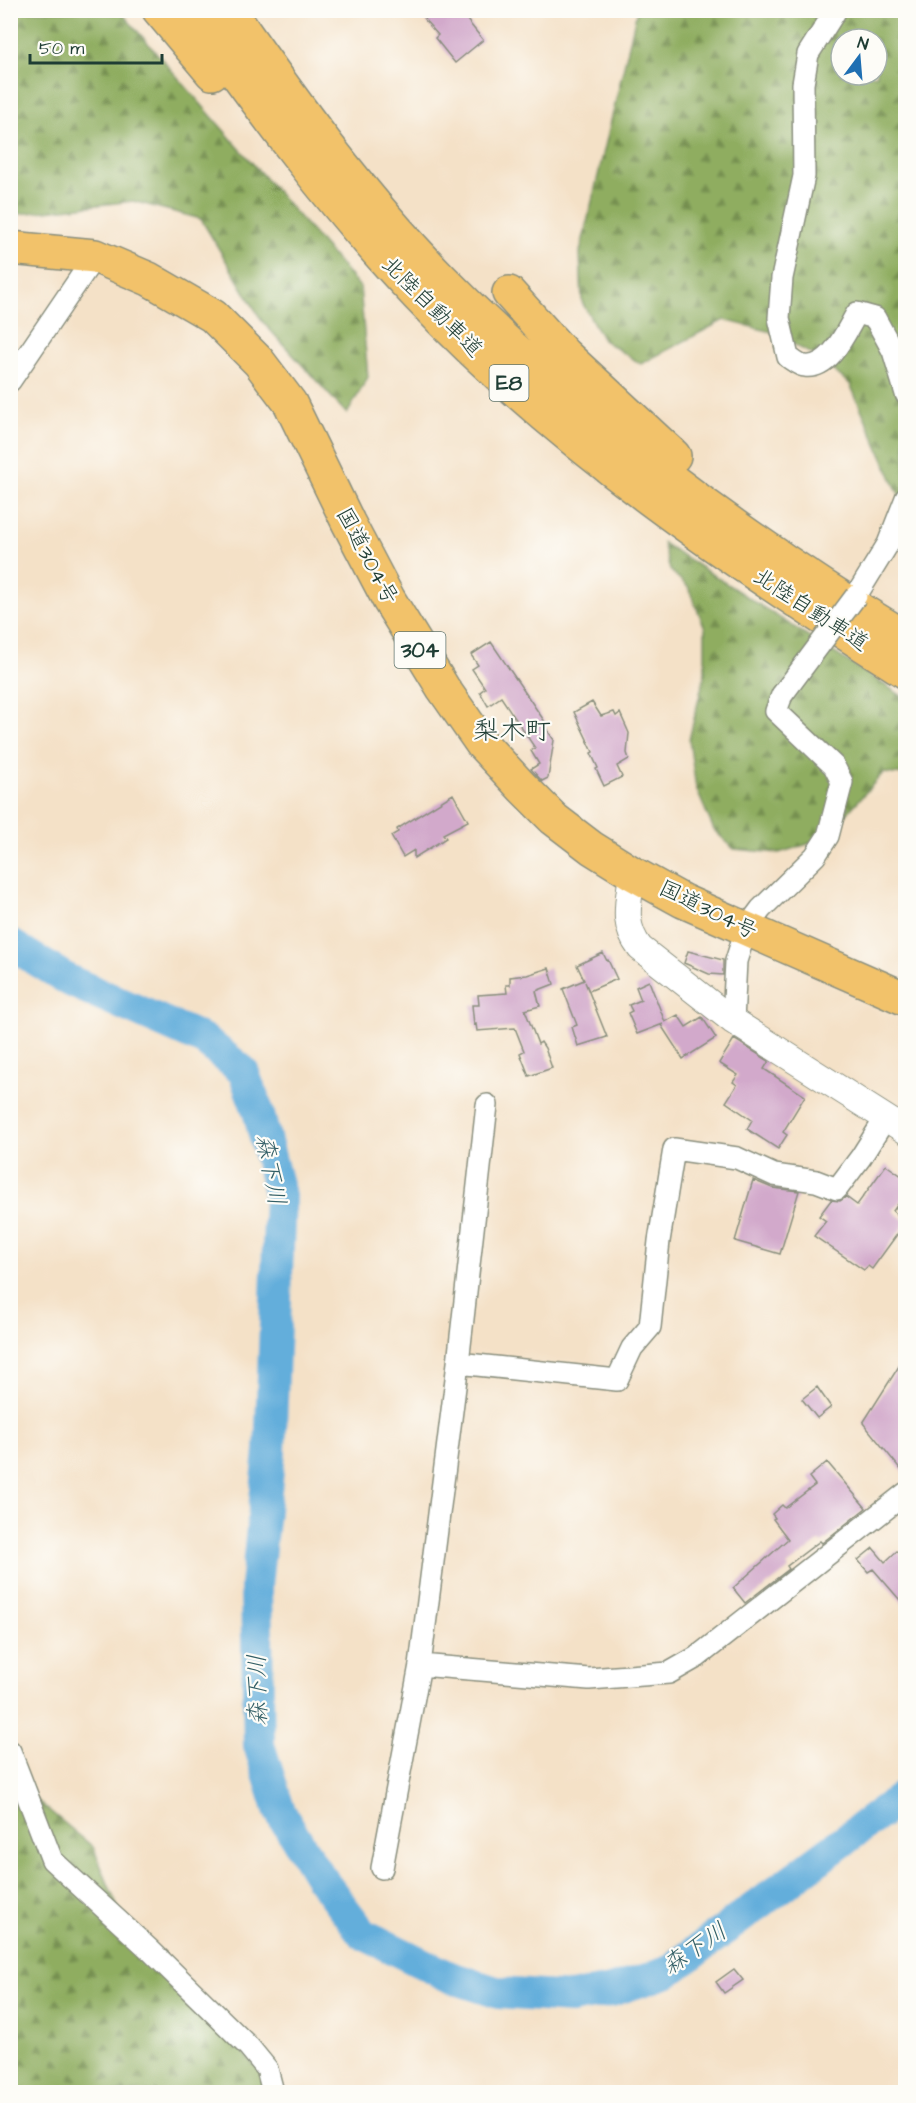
<svg xmlns="http://www.w3.org/2000/svg" width="916" height="2103" font-family="'Architects Daughter','Klee One',sans-serif">
<style>
.forest{fill:url(#forest-firs);stroke:#57754a;stroke-width:1.5;fill-rule:evenodd}
.lines{fill:none;stroke-linecap:round;stroke-linejoin:round}
.river{stroke:#63aedb;stroke-width:32}
.building{fill:#d2a9cb}
.minor-casing{stroke:#8a8f7e;stroke-width:24}
.tertiary-casing{stroke:#8a8f7e;stroke-width:28}
.trunk-casing{stroke:#8a8f7e;stroke-width:36}
.motorway-casing{stroke:#8a8f7e;stroke-width:36}
.minor{stroke:#fff;stroke-width:21}
.tertiary{stroke:#fff;stroke-width:26}
.trunk{stroke:#f2c26a;stroke-width:33}
.motorway{stroke:#f2c26a;stroke-width:33}
.minor-bridge-casing{stroke:#8a8f7e;stroke-width:24;stroke-linecap:butt}
.minor-bridge{stroke:#fff;stroke-width:21}
.labels{text-anchor:middle;dominant-baseline:central;stroke-width:4.5;stroke-linejoin:round;paint-order:stroke}
.shield{fill:#fdfcf7;stroke:#62766e;stroke-width:1.5}
.shield-label{font-size:21px;font-weight:bold;fill:#1f3d34}
.street-label{font-size:22px;fill:#1f3d34;stroke:#fdfcf7}
.water-label{font-size:24px;font-style:italic;fill:#335f66;stroke:#fdfcf7}
.quarter-label{font-size:26px;fill:#1f3d34;stroke:#fdfcf7}
</style>
<defs>
<pattern id="forest-firs" width="22" height="20" patternUnits="userSpaceOnUse" patternTransform="scale(1.5)"><rect width="22" height="20" fill="#8fad60"/><path d="M5 1l3.5 6h-7zM16 11l3.5 6h-7z" fill="#748e50"/></pattern>
</defs>
<rect width="100%" height="100%" fill="#fdfcf7"/>
<filter id="ink" filterUnits="userSpaceOnUse"><feTurbulence type="fractalNoise" baseFrequency=".0167" numOctaves="2"/><feDisplacementMap in="SourceGraphic" scale="12" xChannelSelector="R" yChannelSelector="G"/><feConvolveMatrix kernelMatrix="1 2 1 2 8 2 1 2 1" color-interpolation-filters="sRGB"/></filter>
<filter id="wash" filterUnits="userSpaceOnUse"><feTurbulence type="fractalNoise" baseFrequency=".008" numOctaves="4" result="noise"/><feDisplacementMap in="SourceGraphic" scale="24" xChannelSelector="R" yChannelSelector="G"/><feGaussianBlur stdDeviation="1.35" result="paint"/><feColorMatrix in="noise" values="0 0 0 0 0 0 0 0 0 0 0 0 0 0 0 0 0 1.4 0 .05"/><feComposite in="paint" operator="in"/></filter>
<g filter="url(#wash)">
<rect width="100%" height="100%" fill="#f4e1c7"/>
<path class="forest" d="M11 11H120L360 287 368 377 347 414 262 321 201 219 133 201 11 215Z
M637 11H905V508L850 384 815 356 772 332 724 320 641 364 603 340 582 302 580 252ZM841 39H877V75H841Z
M663 543 905 698V775L883 773 824 839 779 853 734 849 714 830 696 788 689 740 705 673V628L688 587 670 570Z
M10 1791 27 1792 93 1847 126 1928 280 2092H11Z"/>
<g class="lines">
<path class="river" d="M10 944 70 981 204 1040 243 1071 258 1111 280 1196 270 1452 256 1586 259 1745 280 1812 319 1876 363 1934 450 1977 499 1993 571 1998 611 1991 668 1972 906 1794"/>
</g>
<g id="blocks">
<path class="building" d="M434 10H459L483 40 455 63 435 38 438 35 424 19Z
M491 642 545 722 543 724 554 740 548 778 542 781 531 769 539 764 531 751 535 748 501 697 488 706 480 692 485 688 472 669 478 665 471 655Z
M592 702 601 716 614 712 616 716 620 713 629 733 627 753 629 759 617 766 622 777 604 786 596 769 598 768 591 753 593 752 574 712Z
M453 794 468 821 443 834 446 838 414 858V850L403 857 391 836 398 832 397 829Z
M688 951 723 960V975L709 974 684 963Z
M603 953 607 961 608 960 617 979 589 991 585 982 607 1037 578 1046 572 1027 577 1025 563 989 584 980 577 965Z
M549 968 554 984 536 991 540 1006 525 1010 538 1044 541 1042 545 1048 552 1068 529 1076 520 1053 524 1051 515 1028 477 1031 476 1024 474 1025 472 1005H479L478 995 507 993 506 985H510V977L527 975Z
M649 981 665 1022 678 1015 686 1027 702 1017 716 1038 683 1059 661 1025 663 1024 637 1034 628 1013 632 1011 629 1005 641 1000 636 987Z
M734 1039 769 1061 764 1069 805 1096 783 1132 787 1135 778 1149 747 1129 752 1120 726 1102 737 1085 733 1082 738 1075 719 1063Z
M886 1165 906 1179V1193L893 1211 906 1222 872 1269 868 1266 864 1270 814 1236 826 1221 819 1216 831 1200 840 1201 846 1197 857 1205Z
M753 1180 772 1188 799 1191 780 1254 735 1241Z
M906 1355V1476L863 1423Z
M817 1387 831 1407 817 1418 802 1399Z
M827 1462 866 1508 822 1543 820 1541 787 1566 789 1569 745 1603 733 1588 788 1539 773 1519 775 1518 772 1514 782 1505 785 1508 815 1485 809 1477Z
M873 1548 885 1562 897 1551 906 1560V1607L873 1569 868 1572 858 1560Z
M734 1969 743 1980 724 1993 716 1982Z"/>
</g>
</g>
<g filter="url(#ink)">
<use href="#blocks" fill-opacity="0" stroke="#8a8f7e" stroke-width="1.5"/>
<g class="lines">
<defs>
<path id="minor" d="M836 10 808 54 803 84 804 176 782 278 779 318 788 357C793 360 799 366 805 366 831 369 846 331 857 313L875 318 893 351 906 394
M10 381 95 256
M856 596 888 544 906 498
M733 1021 736 961 746 929 761 909 815 856 828 836 842 782 834 766 776 711 782 695
M458 1363 617 1380 632 1348 650 1327 659 1241 674 1149 737 1158 774 1175 816 1181 837 1189 861 1157 885 1119
M420 1665 589 1679 669 1673 697 1657 906 1493
M10 1751 52 1860 150 1950 249 2047 267 2069 273 2092
M382 1868 420 1665 458 1363 487 1105"/>
<path id="tertiary" d="M632 873C629 902 621 923 640 948L733 1021 906 1131"/>
<path id="trunk" d="M10 248 95 256 149 279 213 316 259 362 290 403 348 522 389 600 443 688 482 744 522 787 554 819 592 848 632 873 683 901 906 999"/>
<path id="motorway" d="M159 10 212 73
M191 10C262 110 334 208 418 296 560 446 732 562 906 672
M229 10C294 103 361 196 441 278 576 416 740 538 906 638
M509 293 564 354 674 456"/>
</defs>
<use href="#minor" class="minor-casing"/>
<use href="#tertiary" class="tertiary-casing"/>
<use href="#trunk" class="trunk-casing"/>
<use href="#motorway" class="motorway-casing"/>
<use href="#minor" class="minor"/>
<use href="#tertiary" class="tertiary"/>
<use href="#trunk" class="trunk"/>
<use href="#motorway" class="motorway"/>
<defs>
<path id="minor-bridge" d="M782 695 856 596"/>
</defs>
<use href="#minor-bridge" class="minor-bridge-casing"/>
<use href="#minor-bridge" class="minor-bridge"/>
</g>
</g>
<g class="labels">
<g class="shield">
<rect x="489.5" y="365" width="39" height="36" rx="4.5"/>
<rect x="394.5" y="632" width="51" height="36" rx="4.5"/>
</g>
<g class="shield-label">
<text x="509" y="383">E8</text>
<text x="420" y="650">304</text>
</g>
<g class="street-label">
<text transform="translate(432 307) rotate(45)">北陸自動車道</text>
<text transform="translate(367 556) rotate(62)">国道304号</text>
<text transform="translate(811 610) rotate(33)">北陸自動車道</text>
<text transform="translate(708 910) rotate(26)">国道304号</text>
</g>
<g class="water-label">
<text transform="translate(270 1170) rotate(79)">森下川</text>
<text transform="translate(258 1690) rotate(-91)">森下川</text>
<text transform="translate(695 1949) rotate(-34)">森下川</text>
</g>
<g class="quarter-label">
<text x="512" y="731">梨木町</text>
</g>
</g>
<rect width="916" height="2103" fill="none" stroke="#fdfcf7" stroke-width="36"/>
<g transform="translate(859 57) rotate(16)"><circle r="28" fill="#fdfcf7" stroke="#a4b0a9" stroke-width="1.5"/>
<path d="M0-4.5L10 22L0 15L-10 22Z" fill="#1f6fb2"/>
<text y="-9" font-size="16" font-weight="bold" text-anchor="middle" fill="#1f3d34">N</text>
</g>
<path d="M30 54v9h132v-9" fill="none" stroke="#1f3d34" stroke-width="3"/>
<text x="39" y="54" font-size="18" fill="#1f3d34" stroke="#fdfcf7" stroke-width="4.5" paint-order="stroke">50 m</text>
</svg>
